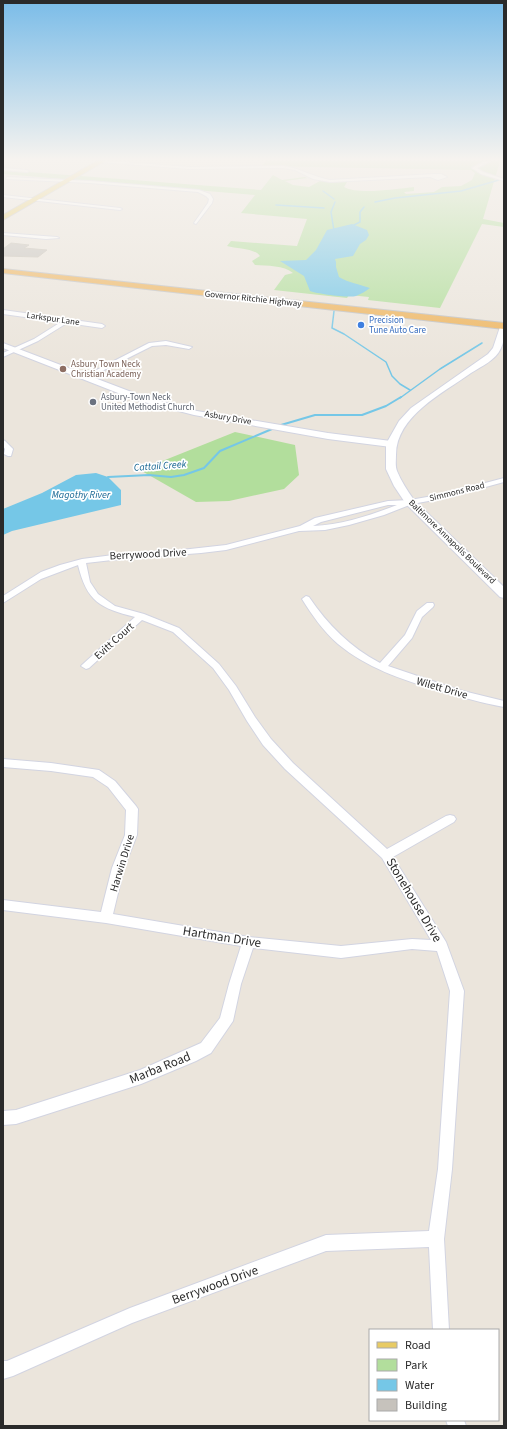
<svg xmlns="http://www.w3.org/2000/svg" width="507" height="1429" font-family="'Source Sans 3',sans-serif">
<style>
.green{fill:#b2de9c}
.water{fill:#75c7e7}
.lines{fill:none;stroke-linecap:round;stroke-linejoin:round}
.stream-far1{stroke:#75c7e7;stroke-width:1.5}
.stream{stroke:#75c7e7;stroke-width:2}
.building{fill:#c6c2bc;stroke:#c6c1b6}
.minor-casing{stroke:#d2d4e1;stroke-width:2}
.tertiary-casing{stroke:#d2d4e1;stroke-width:2}
.secondary-casing{stroke:#d2d4e1;stroke-width:2}
.primary-casing{stroke:#c3c3c3;stroke-width:2}
.trunk-casing{stroke:#c3c3c3;stroke-width:2}
.minor{fill:#fff;fill-rule:evenodd}
.tertiary{fill:#fff;fill-rule:evenodd}
.secondary{fill:#fff;fill-rule:evenodd}
.primary{fill:#e8cb64;fill-rule:evenodd}
.trunk{fill:#eeb661;fill-rule:evenodd}
.shop-dot{fill:#3f7fe0;stroke:#fff;stroke-width:1.5}
.education-dot{fill:#8d6e63;stroke:#fff;stroke-width:1.5}
.worship-dot{fill:#6b7280;stroke:#fff;stroke-width:1.5}
.labels{text-anchor:middle;dominant-baseline:central;stroke-width:3.5;stroke-linejoin:round;paint-order:stroke}
.far-street-label{font-size:9px;fill:#2a2a2a;stroke:#fff}
.far-shop-label{font-size:9px;fill:#366cbe;stroke:#fff;text-anchor:start}
.far-education-label{font-size:9px;fill:#785e54;stroke:#fff;text-anchor:start}
.far-worship-label{font-size:9px;fill:#5b616d;stroke:#fff;text-anchor:start}
.far-water-label{font-size:10px;font-style:italic;fill:#156592;stroke:#fff}
.street-label{font-size:11px;fill:#2a2a2a;stroke:#fff}
.near-street-label{font-size:13px;fill:#2a2a2a;stroke:#fff}
</style>
<rect width="100%" height="100%" fill="#ebe5dc"/>
<path class="green" d="M266 161H500L483 219 504 223V227L482 224 440 308 368 300 369 297 349 295 347 298 274 290 285 275 293 273C284 265 267 266 255 265L252 261 260 256C254 248 237 249 227 246L231 241 297 246 307 219 241 213 255 195 3 174V170L261 190 273 175 282 180 305 177 307 178 285 181 293 185 309 187 320 181 347 182 344 187C358 195 396 189 414 187V191L404 192 406 194 434 192 442 187 461 186 472 180 475 173 471 170 262 166Z
M235 432 295 445 299 475 284 489 229 501 196 502 140 470Z"/>
<path class="water" d="M352 224 367 230 369 235 366 240 360 244 353 256 335 259 336 262V267L339 277C349 283 359 284 370 288 366 291 361 294 356 296 348 298 318 294 310 291L304 276 280 261 306 260 316 250 327 230Z
M96 473 108 477 121 490V505L12 531 3 535V509L42 493 76 475Z"/>
<g class="lines">
<path class="stream-far1" d="M323 191 334 199
M375 202 395 198 461 191 499 180
M276 205 324 208
M352 226 360 222V212L364 207
M334 231 331 212 335 202
M334 311 332 328 344 334 386 362 392 376 400 384 410 390
M400 398 440 369 482 343"/>
<path class="stream" d="M281 425 315 415H362L386 406 401 397
M108 477 149 475 171 477 184 475 204 468 220 451 272 429"/>
</g>
<path class="building" d="M11 243 29 245 24 248 47 250 38 257 3 256V249Z"/>
<g class="lines">
<defs>
<path id="minor" d="M111 161 189 167 283 166C300 168 313 177 330 180L434 174H441L447 177 438 180 430 177 330 182 313 179 295 170 283 168 189 169 99 162Z
M485 161H491L477 168 483 172 504 179V181L481 174 472 168Z
M3 168 27 170 29 171 27 172 3 170Z
M7 177 90 181 199 190 210 194 213 199 212 203 196 224 194 223 208 203 209 199 206 196 198 192 90 183 6 179Z
M3 195 120 208 122 209 120 210 3 197Z
M3 233 57 237 59 238 46 239 3 235Z
M3 310 102 324 105 326 102 328 67 323 38 341 3 357V353L34 339 61 322 3 314Z
M396 312 399 314 395 322 390 323 393 314Z
M166 341 192 347 189 349 166 345 152 346 86 379 81 378 149 343Z
M3 440 5 441 13 449 11 456H8L4 454 5 449 3 446Z
M504 478V482L445 498 412 504 384 515 349 525 325 530 299 531 226 550 201 553 121 559 86 563 90 582 98 594 115 606 144 614 179 628 219 664 236 686 255 717 271 739 293 763 387 849 446 816 450 815 454 816 456 819 454 822 393 857 446 942 464 991 452 1169 444 1239 449 1330H433L429 1247 326 1251 132 1323 13 1376 3 1379V1361H7L130 1308 326 1235 429 1231 438 1169 450 991 437 951 412 949 341 958 253 948 241 984 233 1021 211 1053 196 1061 141 1084 16 1124 3 1125V1111L16 1110 140 1070 201 1043 220 1018 229 984 241 946 106 923 3 910V900L101 912 112 868 125 835 126 810 108 787 93 777 51 771 3 767V759L51 763 99 770 115 781 136 806 138 809 137 835 124 868 113 914 249 937 341 946 412 939 431 940 382 858 285 769 263 745 247 721 229 690 213 668 173 632 142 620 89 668 86 669 81 666 83 664 135 617C100 608 87 602 78 565L41 579 3 603V596L41 572 60 565 82 559 121 554 181 550 226 545 300 526 315 518 388 501 410 500 444 494ZM388 505H397C371 515 342 525 313 526L321 522Z
M306 596 309 597C328 625 350 647 380 663L405 635 417 611 427 603H433L434 605 433 607 422 617 412 638 388 666 459 690 504 701V707C481 703 459 696 436 690 401 679 367 668 338 644 323 631 312 615 302 599Z
M446 1420H464L466 1426H448Z"/>
<path id="tertiary" d="M3 343 142 396 197 411 328 433 391 441 395 444 391 447 328 439 194 415 136 400 3 348Z"/>
<path id="secondary" d="M501 324H504C504 332 505 340 501 348 496 360 482 366 471 373 443 393 396 416 396 455 396 460 395 466 397 471 401 481 407 490 414 500L504 587V598L500 597 406 504 394 486 386 469V444L399 421 411 408 488 354 493 348Z"/>
<path id="primary" d="M97 161H105L3 220V215Z"/>
<path id="trunk" d="M3 269 504 323V329L3 273Z"/>
</defs>
<use href="#minor" class="minor-casing"/>
<use href="#tertiary" class="tertiary-casing"/>
<use href="#secondary" class="secondary-casing"/>
<use href="#primary" class="primary-casing"/>
<use href="#trunk" class="trunk-casing"/>
<use href="#minor" class="minor"/>
<use href="#tertiary" class="tertiary"/>
<use href="#secondary" class="secondary"/>
<use href="#primary" class="primary"/>
<use href="#trunk" class="trunk"/>
</g>
<linearGradient id="sky" x2="0" y2="1"><stop stop-color="#7abce8"/><stop offset="0.44" stop-color="#f6f3ef"/><stop offset="1" stop-color="#f6f3ef" stop-opacity="0"/></linearGradient>
<rect width="507" height="362" fill="url(#sky)"/>
<circle class="shop-dot" cx="361" cy="325" r="4"/>
<circle class="education-dot" cx="63" cy="369" r="4"/>
<circle class="worship-dot" cx="93" cy="402" r="4"/>
<g class="labels">
<g class="far-street-label">
<text transform="translate(253 299) rotate(6)">Governor Ritchie Highway</text>
<text transform="translate(53 319) rotate(8)">Larkspur Lane</text>
<text transform="translate(228 418) rotate(10)">Asbury Drive</text>
<text transform="translate(457 492) rotate(-14)">Simmons Road</text>
<text transform="translate(452 542) rotate(44)">Baltimore Annapolis Boulevard</text>
</g>
<g class="far-shop-label">
<text x="369" y="320">Precision<tspan x="369" dy="10">Tune Auto Care</tspan></text>
</g>
<g class="far-education-label">
<text x="71" y="364">Asbury Town Neck<tspan x="71" dy="10">Christian Academy</tspan></text>
</g>
<g class="far-worship-label">
<text x="101" y="397">Asbury-Town Neck<tspan x="101" dy="10">United Methodist Church</tspan></text>
</g>
<g class="far-water-label">
<text transform="translate(160 466) rotate(-4)">Cattail Creek</text>
<text x="81" y="495">Magothy River</text>
</g>
<g class="street-label">
<text transform="translate(148 554) rotate(-3)">Berrywood Drive</text>
<text transform="translate(114 641) rotate(-42)">Evitt Court</text>
<text transform="translate(442 688) rotate(16)">Wilett Drive</text>
<text transform="translate(122 863) rotate(-73)">Harwin Drive</text>
</g>
<g class="near-street-label">
<text transform="translate(414 900) rotate(59)">Stonehouse Drive</text>
<text transform="translate(222 937) rotate(9)">Hartman Drive</text>
<text transform="translate(160 1068) rotate(-22)">Marba Road</text>
<text transform="translate(215 1285) rotate(-20)">Berrywood Drive</text>
</g>
</g>
<rect width="507" height="1429" fill="none" stroke="#2a2a2a" stroke-width="8"/>
<rect x="369" y="1329" width="130" height="92" fill="#ffffff" stroke="#aaaaaa"/>
<rect x="377" y="1342" width="20" height="6" fill="#e8cb64" stroke="#aaaaaa"/>
<text x="405" y="1349" font-size="12" fill="#2a2a2a">Road</text>
<rect x="377" y="1359" width="20" height="12" fill="#b2de9c" stroke="#aaaaaa"/>
<text x="405" y="1369" font-size="12" fill="#2a2a2a">Park</text>
<rect x="377" y="1379" width="20" height="12" fill="#75c7e7" stroke="#aaaaaa"/>
<text x="405" y="1389" font-size="12" fill="#2a2a2a">Water</text>
<rect x="377" y="1399" width="20" height="12" fill="#c6c2bc" stroke="#aaaaaa"/>
<text x="405" y="1409" font-size="12" fill="#2a2a2a">Building</text>
</svg>
